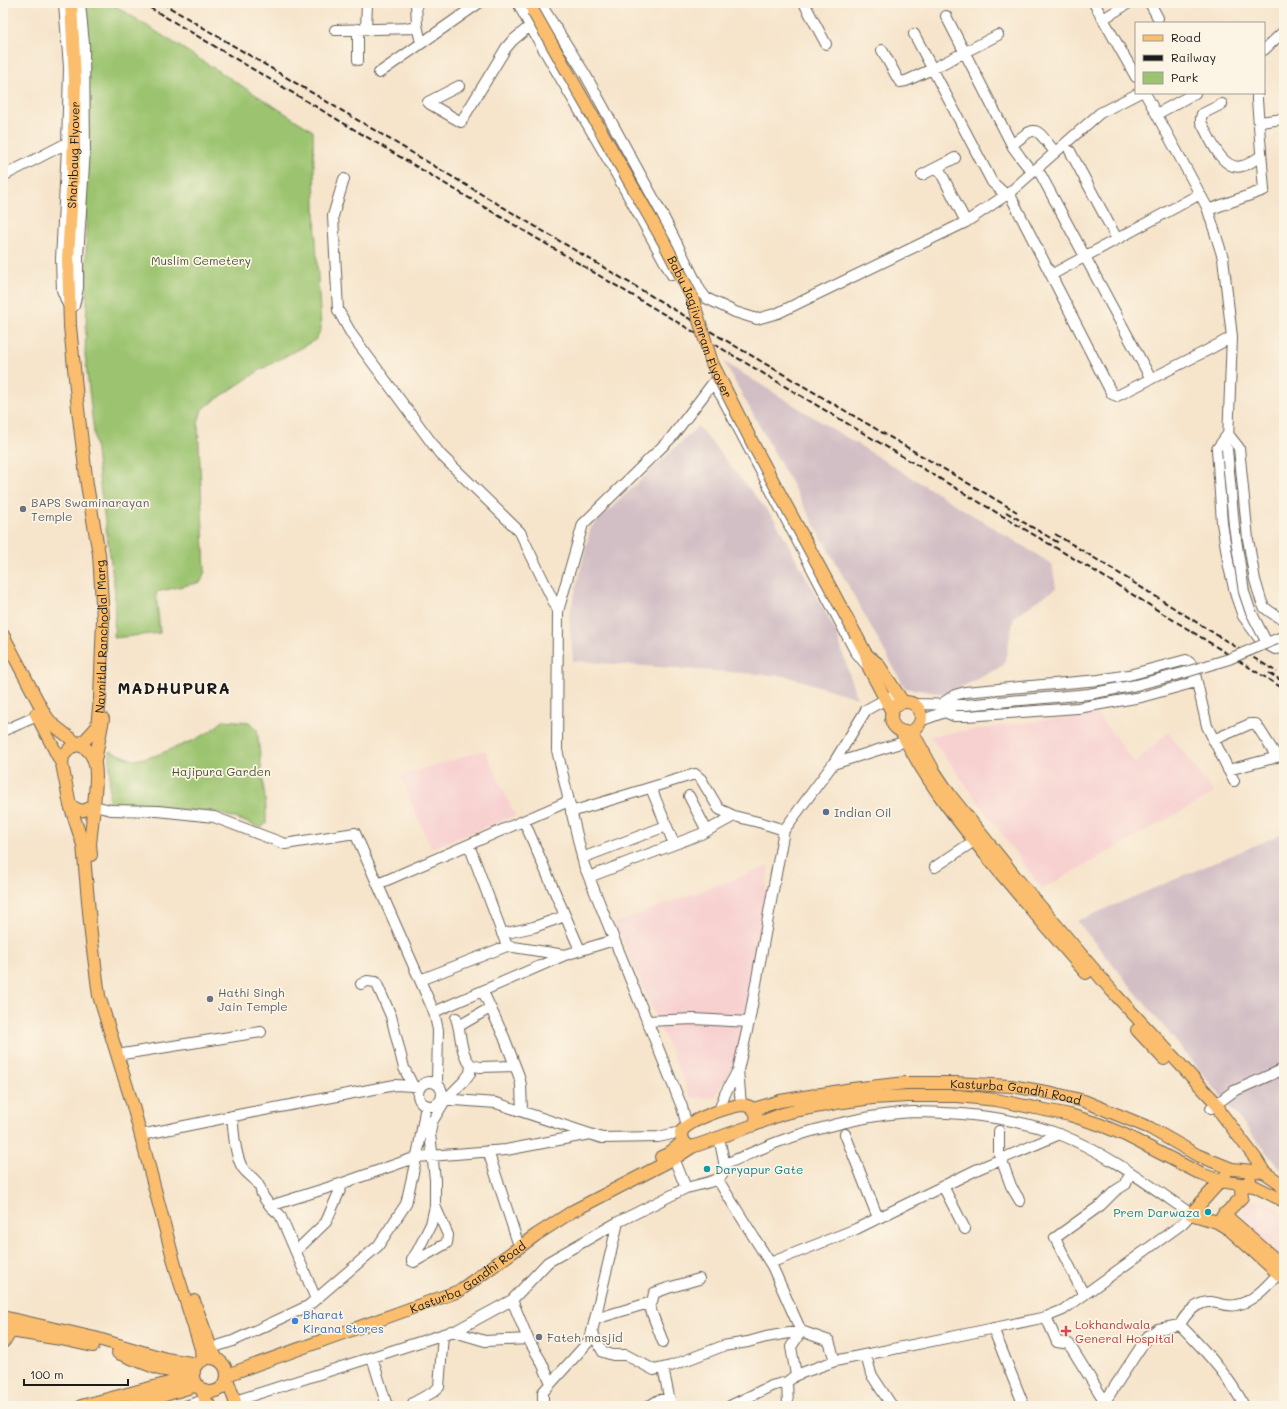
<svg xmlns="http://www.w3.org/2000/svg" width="1287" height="1409" font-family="Mali,sans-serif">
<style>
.built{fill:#f7d0d0}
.industrial{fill:#d2bec5}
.green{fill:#9cc470;stroke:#5c7046}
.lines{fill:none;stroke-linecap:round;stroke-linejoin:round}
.minor-casing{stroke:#686259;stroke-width:12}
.major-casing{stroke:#686259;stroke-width:14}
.minor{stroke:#fff;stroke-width:10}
.major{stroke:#fabe6e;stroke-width:12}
.rail{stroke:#1c1c1c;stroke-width:2;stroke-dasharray:6 3;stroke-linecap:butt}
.minor-bridge-casing{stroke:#686259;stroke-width:12;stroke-linecap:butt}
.major-bridge-casing{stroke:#686259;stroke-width:14;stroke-linecap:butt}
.minor-bridge{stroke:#fff;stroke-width:10}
.major-bridge{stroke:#fabe6e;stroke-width:12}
.worship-dot{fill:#6b7280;stroke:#fcf5e5;stroke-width:1.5}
.service-dot{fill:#5c6f8a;stroke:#fcf5e5;stroke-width:1.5}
.culture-dot{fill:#0f9aa8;stroke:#fcf5e5;stroke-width:1.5}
.shop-dot{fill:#3f7fe0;stroke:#fcf5e5;stroke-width:1.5}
.health-dot{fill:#e0444e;stroke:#fcf5e5;stroke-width:1.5}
.labels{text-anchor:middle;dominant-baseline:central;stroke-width:3.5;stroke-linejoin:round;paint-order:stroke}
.street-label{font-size:12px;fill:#1c1c1c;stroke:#fcf5e5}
.park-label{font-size:12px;fill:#495739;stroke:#fcf5e5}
.worship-label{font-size:12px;fill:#5b616d;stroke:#fcf5e5;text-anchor:start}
.service-label{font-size:12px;fill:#4e5e75;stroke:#fcf5e5;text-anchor:start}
.culture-label{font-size:12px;fill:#0d838f;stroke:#fcf5e5;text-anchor:start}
.shop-label{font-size:12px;fill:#366cbe;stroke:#fcf5e5;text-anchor:start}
.health-label{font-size:12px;fill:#be3a42;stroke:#fcf5e5;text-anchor:start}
.district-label{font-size:16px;font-weight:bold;letter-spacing:1px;fill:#1c1c1c;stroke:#fcf5e5}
</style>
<rect width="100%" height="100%" fill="#fcf5e5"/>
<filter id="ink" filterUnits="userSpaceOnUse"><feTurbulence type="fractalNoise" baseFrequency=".025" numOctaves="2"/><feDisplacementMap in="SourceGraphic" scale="8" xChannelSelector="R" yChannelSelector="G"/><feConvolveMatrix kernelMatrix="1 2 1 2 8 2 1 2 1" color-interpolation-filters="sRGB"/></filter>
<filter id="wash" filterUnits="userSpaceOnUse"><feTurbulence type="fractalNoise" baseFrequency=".012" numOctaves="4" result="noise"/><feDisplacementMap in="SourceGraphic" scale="16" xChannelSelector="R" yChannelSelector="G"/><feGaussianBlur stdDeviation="0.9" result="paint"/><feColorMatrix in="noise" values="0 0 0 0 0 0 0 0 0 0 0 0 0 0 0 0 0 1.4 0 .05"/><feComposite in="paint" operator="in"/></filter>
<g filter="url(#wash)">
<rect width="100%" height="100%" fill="#f6e4cb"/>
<path class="built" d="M1096 713 1135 763 1168 732 1214 793 1042 889 930 736Z
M485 750 515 816 431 848 400 776Z
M769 866 762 924 750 986 737 1060 715 1097 691 1098 615 923Z
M1250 1200H1262L1278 1209 1284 1216V1267L1270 1254 1242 1220 1244 1209Z"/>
<path class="industrial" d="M724 362 1052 564 1056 588 1014 617 1004 665 974 681 944 694 905 688Z
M698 426 775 520 836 632 857 698 786 676 573 661 569 616 591 527Z
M1284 833V1173L1077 921Z"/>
<path class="green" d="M83 3H111L313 131 316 242 321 330 315 340 260 370 202 409 198 423 205 571 201 582 156 592 160 633 114 638 115 591 100 486 85 355 87 301Z
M224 720 249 722 257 729 266 807V824L261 828 238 819 215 812 109 805 110 751 134 760 154 756 192 741 211 731Z"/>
</g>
<g filter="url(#ink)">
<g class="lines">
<defs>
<path id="minor" d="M64 3 69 67 67 148 61 259 62 290 68 305
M416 3 417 25 421 43
M522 3 520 7 530 26 613 168 672 275
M540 3 585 74 661 212 700 290 706 298 735 312 757 319 778 313 966 222 1009 193 1100 113 1139 93
M804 3 826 44
M1094 3 1136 77
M1150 3 1158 18
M946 16 1013 147 1021 158 1032 172
M1103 19 1129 3
M358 29V60
M366 29 367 3
M335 30 417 28
M914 34 992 182 1006 195
M882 50 898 79 900 82 906 81 932 69 998 35
M1264 50 1284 31
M379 73 479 3
M459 86 428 102 430 104 461 122
M1145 93 1207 207 1223 258 1232 337 1228 440
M1222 104 1202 114 1201 118V122C1209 136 1222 172 1242 166 1249 165 1255 159 1261 156
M1157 114 1195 93
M461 122 506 48 512 41 530 26
M1259 122 1284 119
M1012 145C1038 123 1035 128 1055 152
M1070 151 1117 239
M938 167 966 222
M922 175 955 158
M1041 175 1151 379
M3 176 67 143
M344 179 333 216 338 310 352 335 440 454 520 532 558 611
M1009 193 1112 394 1117 396 1206 351 1232 337
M1208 210 1264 190 1257 100V93
M1051 275 1200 194
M74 306 78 288V256L85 150 84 44 80 3
M1284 618 1278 617 1269 611 1264 607 1261 600 1255 580 1248 539 1239 448 1228 434 1217 449 1222 523 1229 567 1236 596 1243 616 1261 641 1275 649 1284 648
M1196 678 1207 726 1234 781
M913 704 965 705
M941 704 955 695 965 692 1099 680 1129 675 1186 660C1195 666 1199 674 1192 683L1141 697 1078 708 966 716H954L945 712
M920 721 950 710
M3 731 44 713
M1213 740 1250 724H1256L1277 757
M833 764 913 739
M1228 770 1270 759 1284 754
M651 788 674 844
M689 796 707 831
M94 806 111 810 158 811 214 817 285 844 355 833 434 1012 438 1030 437 1084
M571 812 695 774 701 779 719 809 734 816 762 823 784 830
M524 821 580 950
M469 845 507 946
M582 858 666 826
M935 867 974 841
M589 877 701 834 734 816
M378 884 569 801
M502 934 534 927 565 916
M420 980 507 946 565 955
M361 984 367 981 376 982 391 1016 404 1068 413 1086
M485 996 504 1037 519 1076 521 1085 522 1111
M434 1012 565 955 614 940
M456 1018C462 1034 459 1052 471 1065L480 1067 515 1066
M647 1021 694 1019 749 1022
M459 1026 490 1008
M123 1054 261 1032
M738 1070 741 1105
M418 1094a12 12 0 1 1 24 0a12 12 0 1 1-24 0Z
M441 1099 496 1103 602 1138 658 1137 681 1132
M1211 1108 1234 1091 1284 1069
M719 1111 725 1094 738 1070 749 1022 784 830 833 764 866 710 897 693
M232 1116C234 1132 234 1150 241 1165 245 1174 255 1177 259 1186 261 1188 261 1192 262 1194 266 1203 273 1209 280 1215L316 1299
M687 1126 682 1107 584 865 557 750 558 611 583 524 671 438 713 383 722 397 855 651 869 668
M999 1131V1153L1011 1186 1020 1201
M845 1134 878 1218
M141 1135 248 1113 395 1085 413 1086 420 1088
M488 1151 517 1240
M671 1151 686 1188C728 1177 729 1182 719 1138
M725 1164C746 1156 767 1145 789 1138 826 1126 874 1114 913 1112 929 1112 946 1113 962 1114 995 1117 1027 1122 1059 1134 1107 1153 1149 1185 1191 1214L1182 1224 1063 1310 1046 1317 990 1329 835 1361 796 1375 787 1382 771 1386 730 1406
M718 1180 772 1266 801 1331
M943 1186 965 1229
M270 1206 343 1183 417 1157 506 1150 590 1134
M435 1206 448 1235 447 1243 414 1262 412 1261V1259L417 1252 431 1224 435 1206V1180L430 1133 432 1122 446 1099 464 1081 470 1073 471 1065
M296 1251 326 1222 343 1183
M770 1263 856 1229 978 1169 1060 1134
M1084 1295 1055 1238 1101 1205 1115 1191 1126 1184 1130 1172
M512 1300 528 1339
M648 1303 663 1342
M1046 1317 1057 1342 1069 1344 1107 1405
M595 1319 652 1302 654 1293 668 1288 699 1279
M1180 1325C1185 1314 1198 1301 1211 1302 1220 1303 1227 1307 1236 1305 1253 1302 1267 1286 1278 1274
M1180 1325C1202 1347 1231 1378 1244 1406
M993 1328 1024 1406
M451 1331 485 1341 528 1339 541 1361 551 1383
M592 1332 603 1352 613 1355H626L654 1370 671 1366 723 1346 748 1342 766 1337 801 1331 829 1341 835 1361
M211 1348 233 1341 308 1306 378 1246 406 1204 419 1146 426 1105
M866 1355 871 1374 892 1406
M372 1357 386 1403 389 1406
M663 1368 671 1406
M796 1375 791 1347 801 1331
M787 1382 788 1406
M235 1401 457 1330 512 1300 548 1262 618 1222 686 1188
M413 1403 433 1392 439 1387 443 1334
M185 1406 205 1400
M543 1406V1392L590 1340 618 1222
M649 1406 659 1400 670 1399
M1102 1406 1148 1336 1158 1329 1180 1325"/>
<g id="major">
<path id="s1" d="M3 635 44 713 51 723 79 745 87 738 97 727 100 698 103 619 99 554 87 485 78 409 70 326 68 259 73 174 75 80 71 3"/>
<path d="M856 635 866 654 869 668 892 712"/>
<path d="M866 654 878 664 903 702"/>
<circle cx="906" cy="717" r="15"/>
<path d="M36 714 62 764"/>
<path d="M901 731C928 786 964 829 1003 876 1030 908 1058 941 1086 973"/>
<path d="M912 731 934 771 950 795 1018 880 1112 991 1217 1104 1221 1113 1256 1159 1264 1172 1277 1181 1284 1189"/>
<path d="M79 745C103 753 95 786 94 806 83 812 80 812 70 805L62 764 63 756 71 747Z"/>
<path d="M95 761 103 719"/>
<path d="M70 805 83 845 91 934 99 996 133 1106 177 1273 201 1349 202 1361"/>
<path d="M91 855 90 844 94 806"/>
<path d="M1137 1030 1164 1059"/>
<path d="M741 1105C752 1105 761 1113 754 1125L692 1147C685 1145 681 1140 681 1132 689 1120 727 1107 741 1105Z"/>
<path id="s2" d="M754 1109 780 1101 852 1089 906 1083H955L1011 1086 1052 1093 1084 1101 1150 1128 1197 1155 1232 1169 1264 1172"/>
<path d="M754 1125 782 1114 799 1110 836 1103 872 1098 908 1096H958L996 1100 1070 1115 1101 1125 1125 1135 1201 1174 1220 1181 1254 1186 1284 1201"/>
<path d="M661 1157 668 1154 684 1141"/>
<path d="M1225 1176 1191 1214 1217 1222 1230 1230 1282 1277 1284 1278"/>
<path d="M1224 1214 1284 1267"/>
<path d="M1219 1220 1242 1197 1241 1191 1250 1180"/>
<path d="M194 1301 211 1348 217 1359"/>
<path d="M7 1318 95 1338 166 1359 197 1364"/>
<path d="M10 1331 61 1339 93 1346"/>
<path d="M3 1342C9 1337 11 1332 10 1324"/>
<path d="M118 1353 159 1369 176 1372H194"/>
<circle cx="210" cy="1375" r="17"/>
<path id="s3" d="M227 1375 459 1291 536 1235 573 1211 675 1158 692 1147"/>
<path d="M227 1379 235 1401V1406"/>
<path d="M202 1389 205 1400 210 1406"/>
<path d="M81 1406 192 1377"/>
<path d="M128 1406 198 1385"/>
</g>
</defs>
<use href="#minor" class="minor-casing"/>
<use href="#major" class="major-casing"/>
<use href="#minor" class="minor"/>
<use href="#major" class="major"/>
<path class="rail" d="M142 3 1093 570 1284 689
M162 3 725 340 1017 512
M1006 512 1059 543
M1055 534C1130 579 1202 627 1277 672
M1269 673 1284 682"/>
<defs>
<path id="minor-bridge" d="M1227 449 1234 526 1244 592 1250 610 1267 643
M965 705 1089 694 1136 685 1183 673 1229 659 1284 636"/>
<g id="major-bridge">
<path id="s4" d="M533 11 664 242 692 297 712 363 754 446 856 635"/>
</g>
</defs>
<use href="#minor-bridge" class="minor-bridge-casing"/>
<use href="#major-bridge" class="major-bridge-casing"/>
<use href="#minor-bridge" class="minor-bridge"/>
<use href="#major-bridge" class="major-bridge"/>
</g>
</g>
<g class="worship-dot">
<circle cx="23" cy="509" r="4"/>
<circle cx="210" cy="999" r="4"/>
<circle cx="539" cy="1337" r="4"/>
</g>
<circle class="service-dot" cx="826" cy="812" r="4"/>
<g class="culture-dot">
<circle cx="707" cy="1169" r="4"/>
<circle cx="1208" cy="1212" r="4"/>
</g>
<circle class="shop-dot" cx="295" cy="1321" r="4"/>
<path class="health-dot" d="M1064 1325h4v4h4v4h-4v4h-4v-4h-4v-4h4z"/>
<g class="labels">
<g class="street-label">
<text stroke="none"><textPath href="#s1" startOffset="736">Shahibaug Flyover</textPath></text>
<text stroke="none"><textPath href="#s4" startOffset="358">Babu Jagjivanram Flyover</textPath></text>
<text stroke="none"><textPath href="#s1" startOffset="252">Navnitlal Ranchodlal Marg</textPath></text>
<text stroke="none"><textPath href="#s2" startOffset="265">Kasturba Gandhi Road</textPath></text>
<text stroke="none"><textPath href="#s3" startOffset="261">Kasturba Gandhi Road</textPath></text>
</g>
<g class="park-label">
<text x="201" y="260">Muslim Cemetery</text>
<text x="221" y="771">Hajipura Garden</text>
</g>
<g class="worship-label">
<text x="31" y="502">BAPS Swaminarayan<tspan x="31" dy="14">Temple</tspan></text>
<text x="218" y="992">Hathi Singh<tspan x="218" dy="14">Jain Temple</tspan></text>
<text x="547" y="1337">Fateh masjid</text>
</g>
<g class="service-label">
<text x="834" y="812">Indian Oil</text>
</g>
<g class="culture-label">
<text x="715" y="1169">Daryapur Gate</text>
<text x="1200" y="1212" text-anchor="end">Prem Darwaza</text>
</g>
<g class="shop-label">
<text x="303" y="1314">Bharat<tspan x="303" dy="14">Kirana Stores</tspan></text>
</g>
<g class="health-label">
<text x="1075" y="1324">Lokhandwala<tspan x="1075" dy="14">General Hospital</tspan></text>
</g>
<g class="district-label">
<text x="174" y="687">MADHUPURA</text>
</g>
</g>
<rect width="1287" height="1409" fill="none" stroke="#fcf5e5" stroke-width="16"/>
<rect x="1135" y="22" width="130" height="72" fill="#fcf5e5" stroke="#a29e95"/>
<rect x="1143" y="35" width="20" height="6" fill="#fabe6e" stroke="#a29e95"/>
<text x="1171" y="42" font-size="12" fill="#1c1c1c">Road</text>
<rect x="1143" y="55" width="20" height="6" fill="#1c1c1c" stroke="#a29e95"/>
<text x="1171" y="62" font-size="12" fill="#1c1c1c">Railway</text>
<rect x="1143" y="72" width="20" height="12" fill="#9cc470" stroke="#a29e95"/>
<text x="1171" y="82" font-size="12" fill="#1c1c1c">Park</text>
<path d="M24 1379v6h104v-6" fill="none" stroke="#1c1c1c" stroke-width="2"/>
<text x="30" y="1379" font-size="12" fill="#1c1c1c" stroke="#fcf5e5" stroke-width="3" paint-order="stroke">100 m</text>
</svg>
